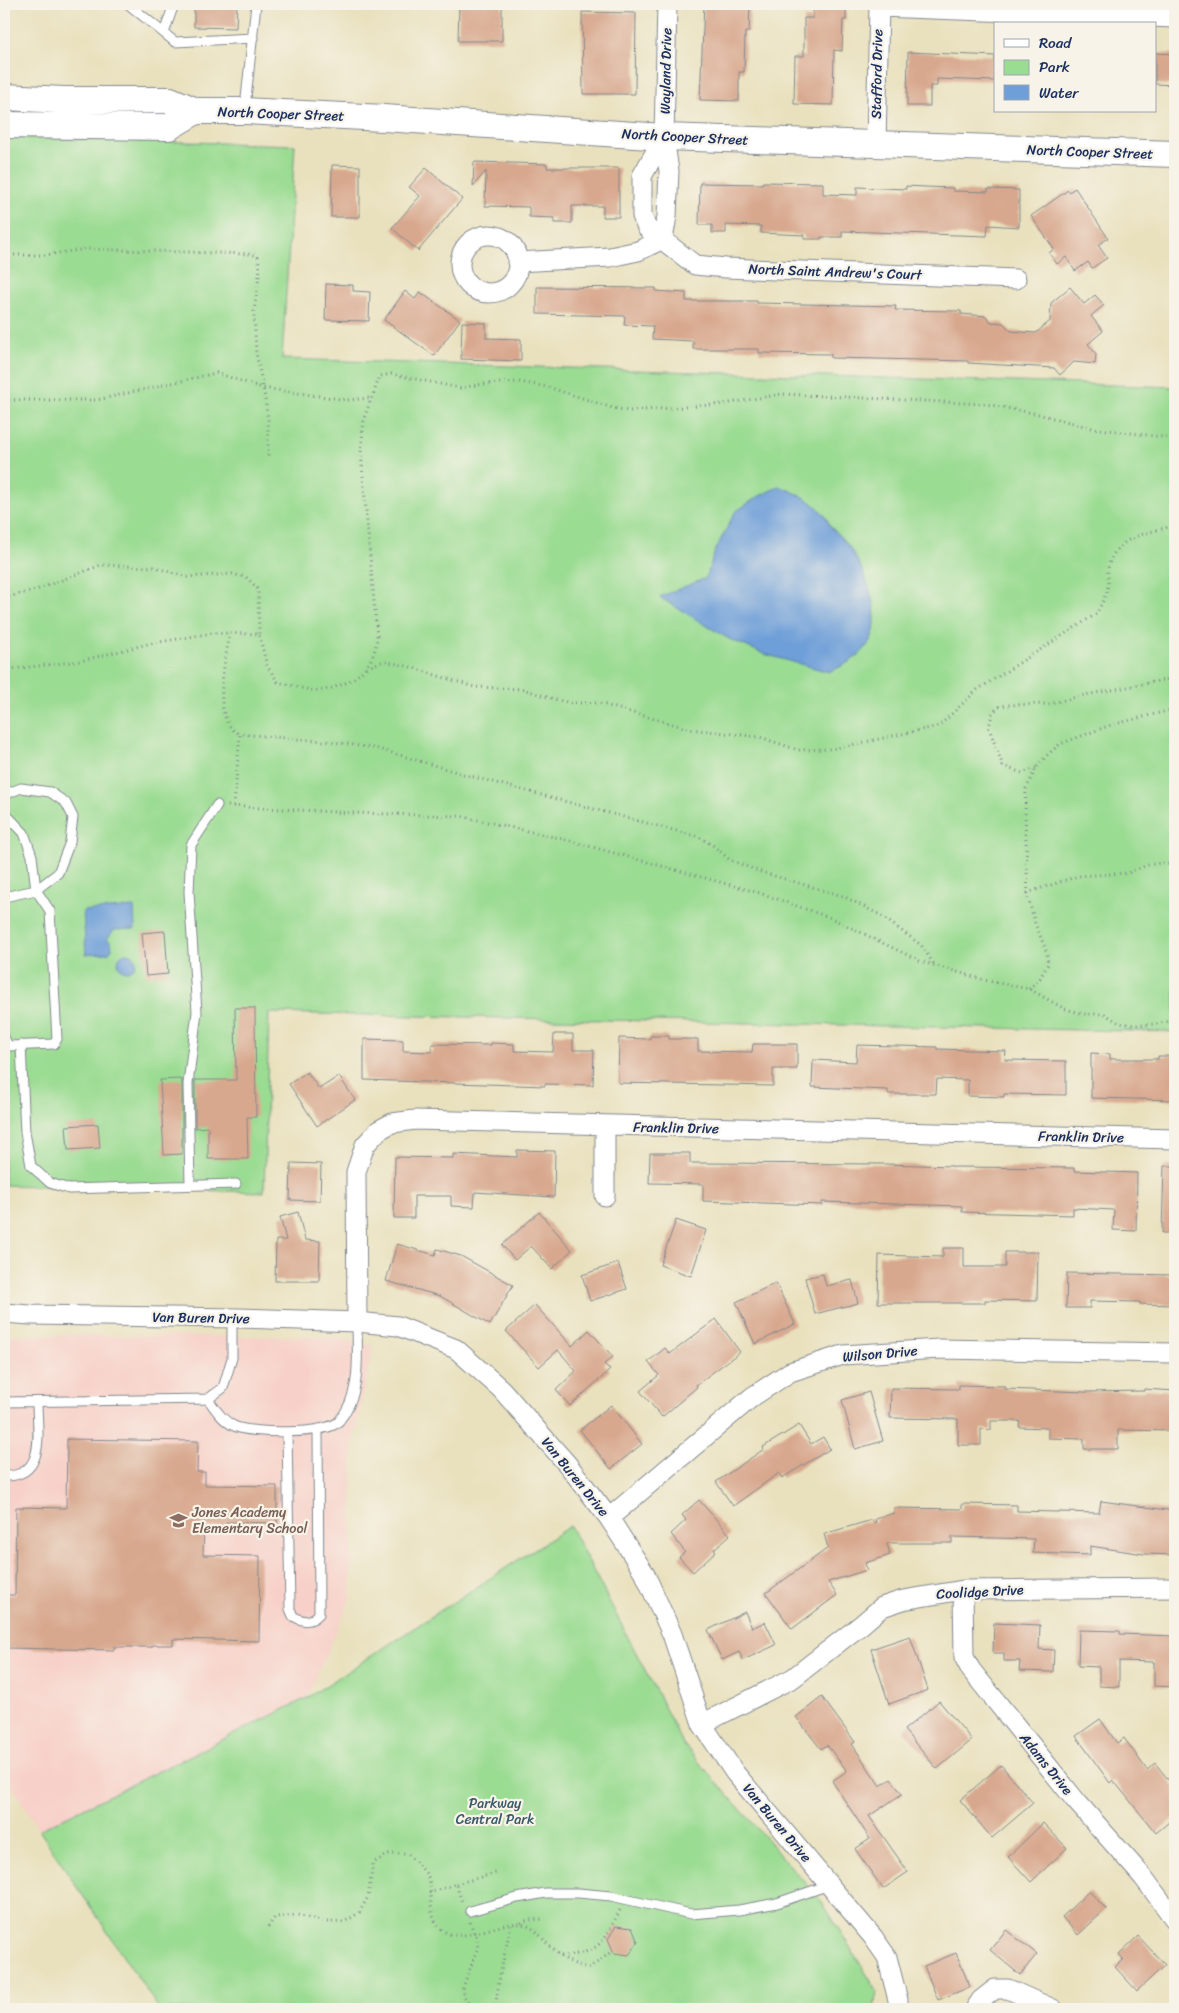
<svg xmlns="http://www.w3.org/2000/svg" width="1179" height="2013" font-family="Sriracha,sans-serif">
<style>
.built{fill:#f7d1c9}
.green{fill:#9bdc93;stroke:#5b8678}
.water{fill:#6e9fd8;stroke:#44679b}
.building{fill:#d8a88e}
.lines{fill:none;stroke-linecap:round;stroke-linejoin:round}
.lane-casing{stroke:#82888e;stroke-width:11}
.street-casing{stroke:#82888e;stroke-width:21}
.secondary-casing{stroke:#82888e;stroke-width:28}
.path{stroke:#82888e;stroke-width:3;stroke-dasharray:1 4;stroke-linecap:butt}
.lane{stroke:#fff;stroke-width:9}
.street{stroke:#fff;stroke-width:19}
.secondary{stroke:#fff;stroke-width:26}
.labels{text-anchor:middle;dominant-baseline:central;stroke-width:4.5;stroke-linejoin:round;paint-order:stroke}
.street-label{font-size:14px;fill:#1b2f5e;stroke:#f7f3e8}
.education-label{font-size:14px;fill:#785e54;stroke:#f7f3e8;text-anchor:start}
.park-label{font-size:14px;fill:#3b5a6b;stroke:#f7f3e8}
</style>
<rect width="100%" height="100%" fill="#f7f3e8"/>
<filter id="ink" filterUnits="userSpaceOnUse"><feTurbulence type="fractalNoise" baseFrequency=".02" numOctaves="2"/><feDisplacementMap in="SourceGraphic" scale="10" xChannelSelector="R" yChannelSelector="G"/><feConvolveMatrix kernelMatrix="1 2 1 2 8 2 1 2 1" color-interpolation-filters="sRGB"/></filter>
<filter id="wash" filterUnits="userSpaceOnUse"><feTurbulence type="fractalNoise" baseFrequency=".0096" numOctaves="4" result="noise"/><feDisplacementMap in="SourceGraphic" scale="20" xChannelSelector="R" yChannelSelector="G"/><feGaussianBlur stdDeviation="1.12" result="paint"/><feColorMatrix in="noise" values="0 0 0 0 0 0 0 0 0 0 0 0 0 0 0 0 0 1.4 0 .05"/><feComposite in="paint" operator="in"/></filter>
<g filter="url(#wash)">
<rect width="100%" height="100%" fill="#e9e1be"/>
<path class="built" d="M4 1335 330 1337 373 1346 353 1442 351 1598 307 1698 39 1830 4 1773Z"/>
<path class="green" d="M4 137 295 145 282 359 1175 387V1032L269 1013 264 1192 4 1185Z
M570 1526 684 1745 822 1902 877 1991 874 2009H159L39 1830 307 1698Z"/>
<path class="water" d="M779 486C794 492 810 498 821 511 826 515 828 522 831 527 836 533 842 538 847 544 862 564 883 611 872 637 864 656 847 664 829 672L764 654 729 639 659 597 706 578 715 551 735 512 756 498Z
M134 907 135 929 114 930 107 939 111 942 112 949 108 953 86 954 83 911Z
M118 962a9 9 0 1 1 18 0a9 9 0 1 1-18 0Z"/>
<g id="blocks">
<path class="building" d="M194 4H237L236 28 194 27Z
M459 4H502V41H458Z
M704 4H750L749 32H745L744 72H739V101L700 100Z
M813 4H846V20H843L842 51 834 50 833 105 794 104 795 56H804V18H813Z
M582 12 636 13 635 94H583Z
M908 52 995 56V81L937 79V86H930V106H907Z
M1155 53 1175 54V85L1155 84Z
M474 162 547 164V168H619V217H603V206H572V223H554V218L529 217V207L485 206 486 171 473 186Z
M332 165 360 166V217H331Z
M426 168 462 199 418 251 392 228 420 196 409 187Z
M763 182 823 183V194L857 195V187L906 189V186L925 187 953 188V191L988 192V189L1019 190V227L988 225 987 236 842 231V237H821V239H804V235L761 233V226L726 225V233H712V225H699L700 183 762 184Z
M1075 188 1108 238 1098 245 1107 258 1092 268 1088 262 1075 271 1066 257 1057 264 1049 253 1054 249 1031 216 1068 190 1069 192Z
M326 284 353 285V291L370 292 369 321 325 320Z
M537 287 656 288V291L686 293V301H757V303L896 306 895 310 961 311V314L986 316 991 322 1003 323 1011 331 1036 333 1050 321 1051 303 1070 287 1084 304 1095 295 1104 305 1091 316 1103 331 1088 344 1096 354 1095 364 1074 362 1060 375 1054 368 968 363V361L831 358V354L759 353V349H693V341L652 339 653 326 624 325 625 316 537 314Z
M405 291 415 299 420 292 460 320 434 356 384 320Z
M462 322 486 323V338L521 339V361L461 359Z
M165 931 168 974 146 976 142 933Z
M235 1008H255L256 1117H247L248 1159H208V1127L195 1128V1080H236Z
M554 1034H573V1050H594L593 1085 545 1084V1086L364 1080V1039L403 1040V1051L432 1052V1044L491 1045V1043L514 1044V1051L553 1052Z
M650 1036H669V1039H698V1051L752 1052 753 1044H797V1069H773V1086L618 1083 619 1038 650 1039Z
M857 1045 937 1047V1049L1006 1051 1005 1060 1066 1061V1095L1004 1094V1097L968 1096V1080L937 1079 936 1094H888V1090L812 1087 813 1060 856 1062Z
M1091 1053 1110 1054V1059H1158V1056H1175V1100L1091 1098Z
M307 1072 319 1089 339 1076 355 1100 317 1126 289 1084Z
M178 1079 182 1080V1154L164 1155 160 1080Z
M98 1124 100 1148 68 1150 66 1126Z
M517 1150 555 1151 554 1197 475 1192 474 1207 451 1206V1196H414V1218H394L395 1157 453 1158V1154L517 1157Z
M650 1153H690V1163L885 1164 953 1166V1167L1074 1168V1171L1137 1173 1136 1231 1113 1230 1114 1210 1073 1208V1215L962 1212V1206L897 1204 822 1202V1205L703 1201V1184L649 1183Z
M291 1163 321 1164 320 1201 290 1200Z
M1164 1166H1175V1233H1162Z
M298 1212 305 1240 320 1241 319 1281H275L276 1240H286L280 1217Z
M539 1212 572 1250 552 1269 531 1246 515 1260 502 1245Z
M676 1220 706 1230 691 1276 660 1265Z
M397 1244 435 1255 437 1249 461 1256 513 1285 490 1325 440 1296 386 1281Z
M943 1248H964V1267H1005V1252H1038L1037 1301 985 1300V1303H878L879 1255 943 1257Z
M618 1263 627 1289 590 1301 582 1275Z
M1067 1273 1175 1275V1305L1140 1304V1302L1090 1301V1308H1066Z
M823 1274 826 1286 852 1280 858 1303 815 1314 805 1278Z
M776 1283 795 1324 755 1344 736 1302Z
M535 1305 572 1346 589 1330 613 1357 604 1364 610 1370 570 1406 556 1390 576 1371 558 1350 539 1367 506 1331Z
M716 1319 740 1352 696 1385 697 1387 662 1417 640 1391 659 1375 648 1362 665 1348 670 1354Z
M959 1385 1005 1386 1004 1389 1085 1392 1144 1391V1389L1175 1391V1431L1118 1430V1449H1084V1439L1048 1438V1428L1019 1427 1020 1421H991V1430L981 1429V1445H958V1419L890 1418 891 1388 959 1389Z
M869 1392 883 1441 855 1449 842 1400Z
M611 1405 642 1444 611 1469 580 1430Z
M799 1425 811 1444 823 1437 830 1449 782 1478 779 1473 733 1506 716 1482 764 1449 763 1447Z
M67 1439 198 1441 197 1472H205V1485L277 1486V1523L226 1522V1527H204L203 1555 260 1556 259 1641 173 1639V1645H152V1647H114V1650L4 1648V1595H15L16 1507 66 1508Z
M699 1500 730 1535 714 1549 716 1551 693 1572 679 1557 685 1552 671 1534 686 1520 682 1515Z
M1101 1501 1175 1511V1555L1144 1554 1090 1546V1555L1033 1553 1034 1539 952 1537V1543H887L890 1555 865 1563 867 1570 828 1582 837 1595 792 1629 766 1593 828 1548 824 1534 872 1520 874 1523 876 1522 875 1519 894 1513V1508L962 1509V1504L1017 1505V1511L1099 1513Z
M745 1612 752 1628 765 1622 776 1645 743 1660 739 1652 722 1660 708 1630Z
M994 1623 1040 1625 1039 1649 1054 1650 1053 1672 1019 1671 1020 1661H1004V1653H993Z
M1079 1630 1120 1631V1634L1175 1636V1687L1154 1686V1662L1119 1661V1687L1099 1686V1667L1078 1666Z
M910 1636 928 1690 889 1704 871 1649Z
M822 1697 855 1742 852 1744 880 1786 891 1779 902 1794 869 1816 908 1872 883 1889 855 1849 870 1839 832 1781 847 1771 827 1745 821 1749 796 1717Z
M939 1701 972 1740 937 1769 904 1730Z
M1100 1719 1117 1743 1124 1738 1147 1770 1155 1763 1175 1788V1817L1156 1833 1113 1780 1110 1783 1076 1736Z
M1001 1765 1033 1803 992 1838 960 1800Z
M1043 1823 1067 1848 1031 1882 1008 1857Z
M1089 1891 1106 1909 1078 1935 1062 1917Z
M616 1926 632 1928 638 1942 629 1955 614 1953 608 1939Z
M1006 1930 1037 1954 1020 1975 990 1950Z
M1138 1936 1165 1965 1137 1991 1115 1967 1123 1959 1119 1954Z
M956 1953 970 1987 938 2000 924 1966Z"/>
</g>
</g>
<g filter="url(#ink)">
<use href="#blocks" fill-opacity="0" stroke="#82888e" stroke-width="1"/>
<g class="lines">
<defs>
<path id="lane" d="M128 4 175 42 253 38
M164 33 174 4
M245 108 256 4
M4 795 21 788 50 792 66 803 73 817 70 842 58 873 36 890 4 897
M4 812 24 833 32 856 36 890 50 911 57 1039 54 1044 8 1046 4 1037
M21 1045 25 1132 31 1166 50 1183 69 1189 236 1184
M190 1185 188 1084 197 1012 189 892 191 845 217 805
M208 1399C215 1409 223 1421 234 1426 250 1434 328 1435 339 1421 362 1394 357 1356 357 1322
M4 1402 208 1399 223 1388 232 1358V1318
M287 1432 290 1609 293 1616C303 1622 310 1623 319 1614L318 1429
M4 1476C47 1477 37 1432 37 1402
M470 1911 517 1898 546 1893H578L611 1896 691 1914 739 1910 777 1903 829 1885"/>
<path id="street" d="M879 7 1175 18
M664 137 642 176V216L647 228 695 265 726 268 1016 279
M876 144 879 4
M460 264a29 29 0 1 1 58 0a29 29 0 1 1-58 0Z
M663 239 667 216 669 171 664 137 667 4
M517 262 610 257 638 251 663 239
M605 1126V1196
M4 1313 30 1315 239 1318 357 1322 398 1326 456 1349 501 1389 568 1465 609 1518 645 1574 672 1634 702 1724 735 1773 873 1937 887 1957 898 2000V2009
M357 1322 356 1172 365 1145 379 1130 392 1123 415 1120 1175 1139
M609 1518 752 1397 790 1372 843 1355 939 1349 1175 1353
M963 1590 964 1657 971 1670 1076 1801 1143 1877 1175 1920
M702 1724 793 1678 861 1625 882 1607 903 1600 963 1590 1175 1588
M975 2009 981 2000 995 1989H1008L1053 2009"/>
<path id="secondary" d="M4 97 64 100H170L196 111H245L384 118 664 137 1175 154
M4 125 169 127 196 111"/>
</defs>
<use href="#lane" class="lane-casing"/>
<use href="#street" class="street-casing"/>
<use href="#secondary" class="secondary-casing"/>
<path class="path" d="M4 255H45L87 249 250 254 258 256 260 269 254 311 256 353 264 392 268 420V457
M4 400H97L216 373 263 388 347 400 370 398
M4 598 36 590 101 565 154 567 187 577 232 574 246 577 258 589 259 634
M230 633C226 657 209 722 240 734
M367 668 380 662H388L407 666 474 687 523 689 557 700 572 703H598L690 729 760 737 798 750 832 749 939 726 977 690 1096 614C1102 604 1106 596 1108 585 1109 580 1107 574 1108 569 1114 535 1148 534 1175 525
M4 670 80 661 148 644 212 633 259 634 267 666 278 682C291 685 310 692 324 690 353 684 376 667 377 636L361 453 364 418 380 376 391 374 460 388 483 384 519 382 548 387 613 408 630 411 724 404 782 394 986 404 1038 414 1092 428 1170 438 1175 441
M1036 768 1022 773 1003 766 989 728 992 714 998 707 1006 705 1049 704 1080 696 1175 678
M228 806 352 813 460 816 563 839 760 893 831 918 920 961 988 981 1029 989 1065 1009 1084 1014H1105L1119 1023 1135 1025 1156 1024 1175 1020
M234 806 240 734 334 742 379 749 470 776 699 837 714 846 730 860 761 872 843 896 880 915 921 945 935 966
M1027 893 1078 876 1128 873 1147 865 1161 863 1175 865
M1029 989 1040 978 1048 964 1047 953 1035 923 1028 897 1025 814 1026 789 1036 768 1046 756 1060 744 1111 725 1175 709
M456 1884 499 1872
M429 1893 456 1884 462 1902
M470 1922 474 1933
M521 1923 528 1920 543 1919
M268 1927 275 1917 297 1915 325 1922H344L359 1913 368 1897 373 1863 389 1854H408C414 1861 424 1869 428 1877 434 1894 426 1913 440 1928 459 1948 499 1920 521 1924 537 1927 542 1940 553 1949 564 1960 574 1965 589 1968L601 1960 612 1951
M561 1956C601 1953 603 1943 621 1908
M475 2009 463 1995V1987L478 1948 476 1932
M495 2009 500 1975 511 1925"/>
<use href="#lane" class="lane"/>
<use href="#street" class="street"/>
<use href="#secondary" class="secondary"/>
</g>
</g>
<defs>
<symbol id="school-bare" viewBox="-9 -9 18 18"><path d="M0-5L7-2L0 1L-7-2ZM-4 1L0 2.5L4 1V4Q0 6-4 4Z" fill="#8d6e63" stroke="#f7f3e8" stroke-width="2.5" paint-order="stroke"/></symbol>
</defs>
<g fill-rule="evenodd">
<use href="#school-bare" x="166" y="1508" width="25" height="25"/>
</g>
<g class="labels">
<g class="street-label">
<text transform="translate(666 71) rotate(-89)">Wayland Drive</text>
<text transform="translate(877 74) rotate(-89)">Stafford Drive</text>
<text transform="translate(281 114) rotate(2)">North Cooper Street</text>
<text transform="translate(685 137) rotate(3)">North Cooper Street</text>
<text transform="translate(1090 152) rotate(2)">North Cooper Street</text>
<text transform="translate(835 272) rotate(2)">North Saint Andrew's Court</text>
<text transform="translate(676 1128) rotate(1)">Franklin Drive</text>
<text transform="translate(1081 1137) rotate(1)">Franklin Drive</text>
<text transform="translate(201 1318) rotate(1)">Van Buren Drive</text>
<text transform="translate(880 1354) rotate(-5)">Wilson Drive</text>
<text transform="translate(575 1477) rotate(51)">Van Buren Drive</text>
<text transform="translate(980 1592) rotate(-3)">Coolidge Drive</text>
<text transform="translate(1046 1764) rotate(51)">Adams Drive</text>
<text transform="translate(777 1823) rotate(50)">Van Buren Drive</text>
</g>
<g class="education-label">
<text x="192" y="1512">Jones Academy<tspan x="192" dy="16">Elementary School</tspan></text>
</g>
<g class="park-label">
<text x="495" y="1803">Parkway<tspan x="495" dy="16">Central Park</tspan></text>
</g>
</g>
<rect width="1179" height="2013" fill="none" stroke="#f7f3e8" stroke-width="20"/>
<rect x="994" y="22" width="162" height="90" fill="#f7f3e8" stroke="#9fa5b1"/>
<rect x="1004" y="39" width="25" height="8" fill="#ffffff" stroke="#9fa5b1"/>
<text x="1039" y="48" font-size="15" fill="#1b2f5e">Road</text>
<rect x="1004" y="60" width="25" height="15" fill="#9bdc93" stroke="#9fa5b1"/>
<text x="1039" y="72" font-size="15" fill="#1b2f5e">Park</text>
<rect x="1004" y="85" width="25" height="15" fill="#6e9fd8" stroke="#9fa5b1"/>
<text x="1039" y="98" font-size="15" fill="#1b2f5e">Water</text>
</svg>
